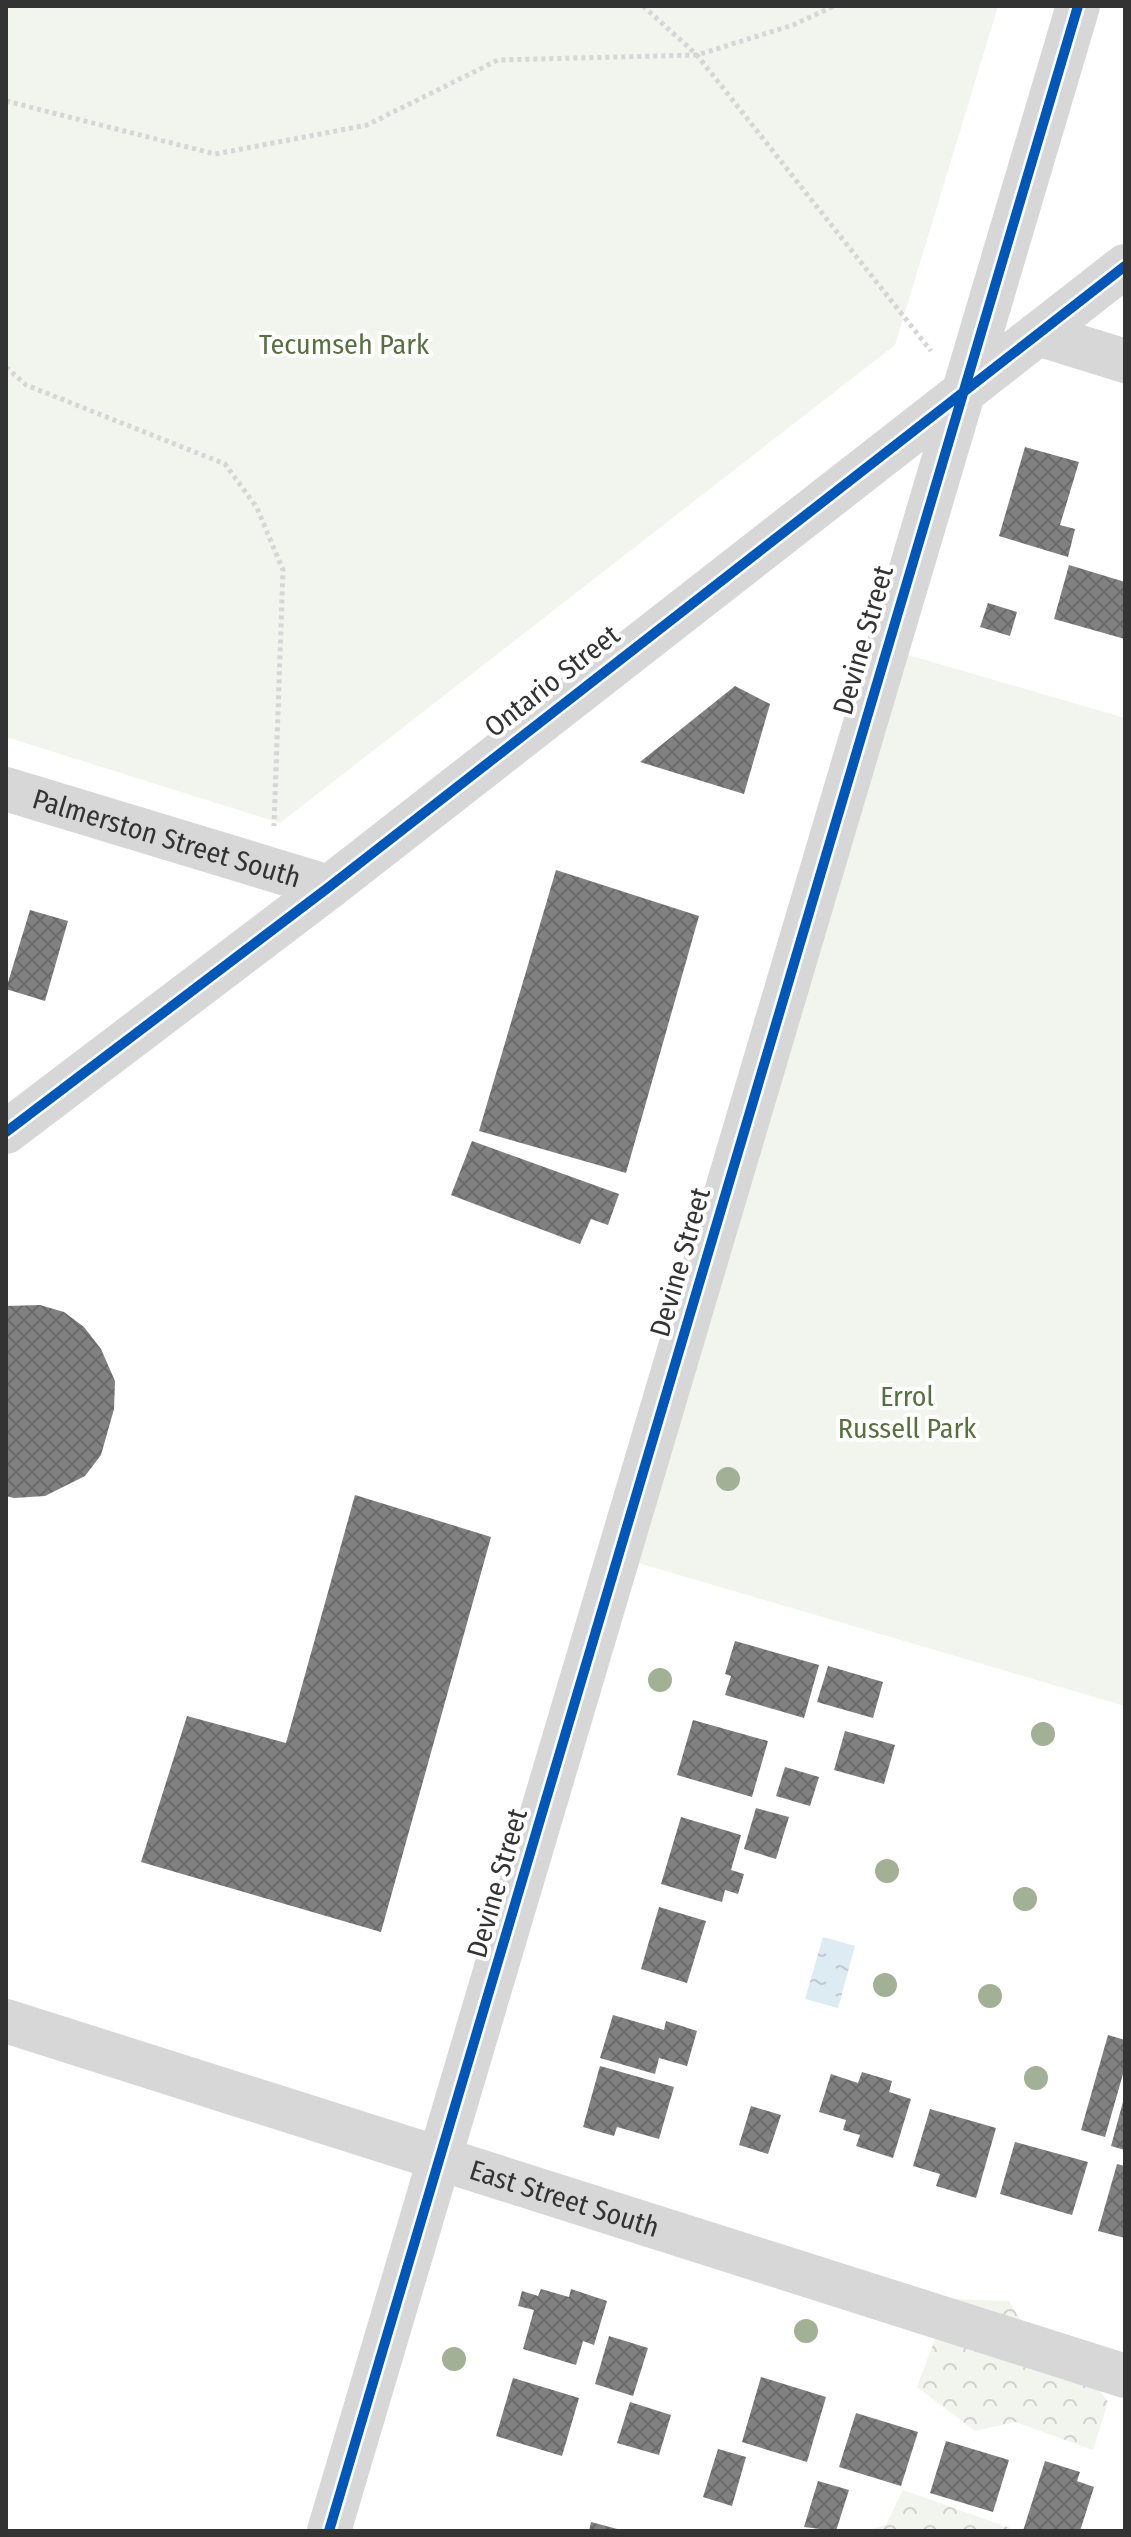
<svg xmlns="http://www.w3.org/2000/svg" width="1131" height="2537" font-family="'Fira Sans Condensed',sans-serif">
<style>
.forest{fill:url(#forest-crowns)}
.park{fill:#f1f5ed}
.water{fill:url(#water-ripples)}
.building{fill:url(#building-cross-hatch)}
.lines{fill:none;stroke-linecap:round;stroke-linejoin:round}
.path{stroke:#d6d6d6;stroke-width:5;stroke-dasharray:4 4;stroke-linecap:butt}
.minor{stroke:#d7d7d7;stroke-width:44}
.cycleway-casing{stroke:#fff;stroke-width:15}
.cycleway{stroke:#0057b8;stroke-width:10}
.tree{fill:#a2b095}
.labels{text-anchor:middle;dominant-baseline:central;stroke-width:8;stroke-linejoin:round;paint-order:stroke}
.park-label{font-size:28px;fill:#56703f;stroke:#fff}
.street-label{font-size:28px;fill:#333;stroke:#fff}
</style>
<defs>
<pattern id="forest-crowns" width="20" height="18" patternUnits="userSpaceOnUse" patternTransform="scale(2)"><rect width="20" height="18" fill="#f1f5ed"/><path d="M2 6a3 3 0 1 1 6 0M12 15a3 3 0 1 1 6 0" fill="none" stroke="#cfd2cc"/></pattern>
<pattern id="water-ripples" width="26" height="14" patternUnits="userSpaceOnUse" patternTransform="scale(2)"><rect width="26" height="14" fill="#ddebf3"/><path d="M2 4q2-2 4 0t4 0M15 11q2-2 4 0t4 0" fill="none" stroke="#becad1"/></pattern>
<pattern id="building-cross-hatch" width="8" height="8" patternUnits="userSpaceOnUse" patternTransform="scale(2)"><rect width="8" height="8" fill="#818181"/><path d="M0 0l8 8M0 8l8-8" fill="none" stroke="#6a6a6a"/></pattern>
</defs>
<rect width="100%" height="100%" fill="#fff"/>
<path class="forest" d="M950 2299 1009 2301 1030 2336 1073 2353 1108 2402 1093 2450 1015 2422 975 2431 917 2387Z
M903 2490 1010 2528V2531H864L886 2525Z"/>
<path class="park" d="M6 6H998L895 345 280 823 6 737Z
M901 653 1125 718V1706L635 1562Z"/>
<path class="water" d="M823 1937 855 1946 838 2008 805 1999Z"/>
<path class="building" d="M1025 447 1079 462 1060 525 1075 529 1068 557 999 536Z
M1069 565 1125 582V639L1054 619Z
M988 603 1017 612 1010 636 980 627Z
M735 686 770 704 744 794 640 762Z
M556 870 699 916 626 1173 479 1131Z
M30 910 68 921 45 1001 6 989Z
M472 1141 619 1194 608 1225 591 1219 580 1244 451 1195Z
M40 1305 64 1312 84 1327 101 1349 115 1381 114 1409 101 1455 85 1476 45 1496 14 1498 6 1496V1306Z
M355 1495 491 1537 381 1932 141 1862 187 1716 286 1743Z
M735 1641 819 1665 804 1718 725 1695 731 1676 725 1674Z
M828 1666 883 1682 873 1718 817 1702Z
M693 1720 768 1741 752 1797 677 1775Z
M845 1731 895 1745 884 1784 834 1770Z
M785 1767 819 1777 810 1806 776 1796Z
M756 1808 789 1817 776 1859 744 1849Z
M681 1817 741 1835 731 1870 744 1874 738 1894 725 1890 722 1902 661 1884Z
M659 1907 706 1921 687 1983 641 1969Z
M613 2015 664 2030 666 2021 697 2031 687 2066 659 2058 655 2074 600 2058Z
M1108 2035 1125 2040V2067L1105 2137 1081 2130Z
M600 2066 674 2087 659 2139 617 2127 614 2136 583 2127Z
M862 2072 892 2081 889 2092 911 2099 893 2158 856 2146 860 2135 843 2130 846 2120 819 2112 831 2074 858 2083Z
M1124 2098H1125V2150L1111 2146Z
M751 2106 781 2115 768 2154 739 2145Z
M930 2109 996 2128 976 2198 936 2186 940 2174 913 2166Z
M1015 2142 1088 2162 1072 2215 1000 2194Z
M1117 2164 1125 2166V2238L1098 2231Z
M541 2289 569 2297 571 2289 607 2301 594 2345 583 2341 576 2365 523 2349 534 2310 518 2306 522 2291 538 2296Z
M609 2336 648 2348 633 2396 595 2384Z
M761 2377 826 2397 807 2462 742 2442Z
M513 2378 579 2398 562 2456 496 2436Z
M630 2402 671 2415 659 2455 617 2443Z
M856 2413 918 2432 901 2486 839 2467Z
M946 2441 1009 2460 993 2512 930 2493Z
M718 2449 746 2457 732 2506 703 2497Z
M1045 2461 1080 2472 1077 2481 1094 2487 1080 2531H1023Z
M818 2481 849 2490 836 2531 804 2527Z
M591 2522 621 2530V2531H589Z"/>
<g class="lines">
<path class="path" d="M643 6 697 55 931 351
M6 101 215 154 367 125 498 60 697 55 793 25 834 6
M6 367 26 385 225 464 257 508 283 570 274 826"/>
<g class="minor">
<path d="M1038 334 1125 361"/>
<path id="s1" d="M6 789 329 887"/>
<path d="M6 1132 329 887 1125 266"/>
<path id="s2" d="M6 2021 1125 2376"/>
<path d="M329 2531 1078 6"/>
</g>
<defs>
<path id="cycleway" d="M6 1132 329 887 1125 266
M329 2531 1078 6"/>
</defs>
<use href="#cycleway" class="cycleway-casing"/>
<use href="#cycleway" class="cycleway"/>
</g>
<g class="tree">
<circle cx="728" cy="1479" r="12"/>
<circle cx="660" cy="1680" r="12"/>
<circle cx="1043" cy="1734" r="12"/>
<circle cx="887" cy="1871" r="12"/>
<circle cx="1025" cy="1899" r="12"/>
<circle cx="885" cy="1985" r="12"/>
<circle cx="990" cy="1996" r="12"/>
<circle cx="1036" cy="2078" r="12"/>
<circle cx="806" cy="2331" r="12"/>
<circle cx="454" cy="2359" r="12"/>
</g>
<g class="labels">
<g class="park-label">
<text x="344" y="344">Tecumseh Park</text>
<text x="907" y="1396">Errol<tspan x="907" dy="32">Russell Park</tspan></text>
</g>
<g class="street-label">
<text transform="translate(863 640) rotate(-74)">Devine Street</text>
<text transform="translate(552 681) rotate(-38)">Ontario Street</text>
<text stroke="none"><textPath href="#s1" startOffset="168">Palmerston Street South</textPath></text>
<text transform="translate(680 1262) rotate(-74)">Devine Street</text>
<text transform="translate(497 1883) rotate(-74)">Devine Street</text>
<text stroke="none"><textPath href="#s2" startOffset="586">East Street South</textPath></text>
</g>
</g>
<rect width="1131" height="2537" fill="none" stroke="#333333" stroke-width="16"/>
</svg>
